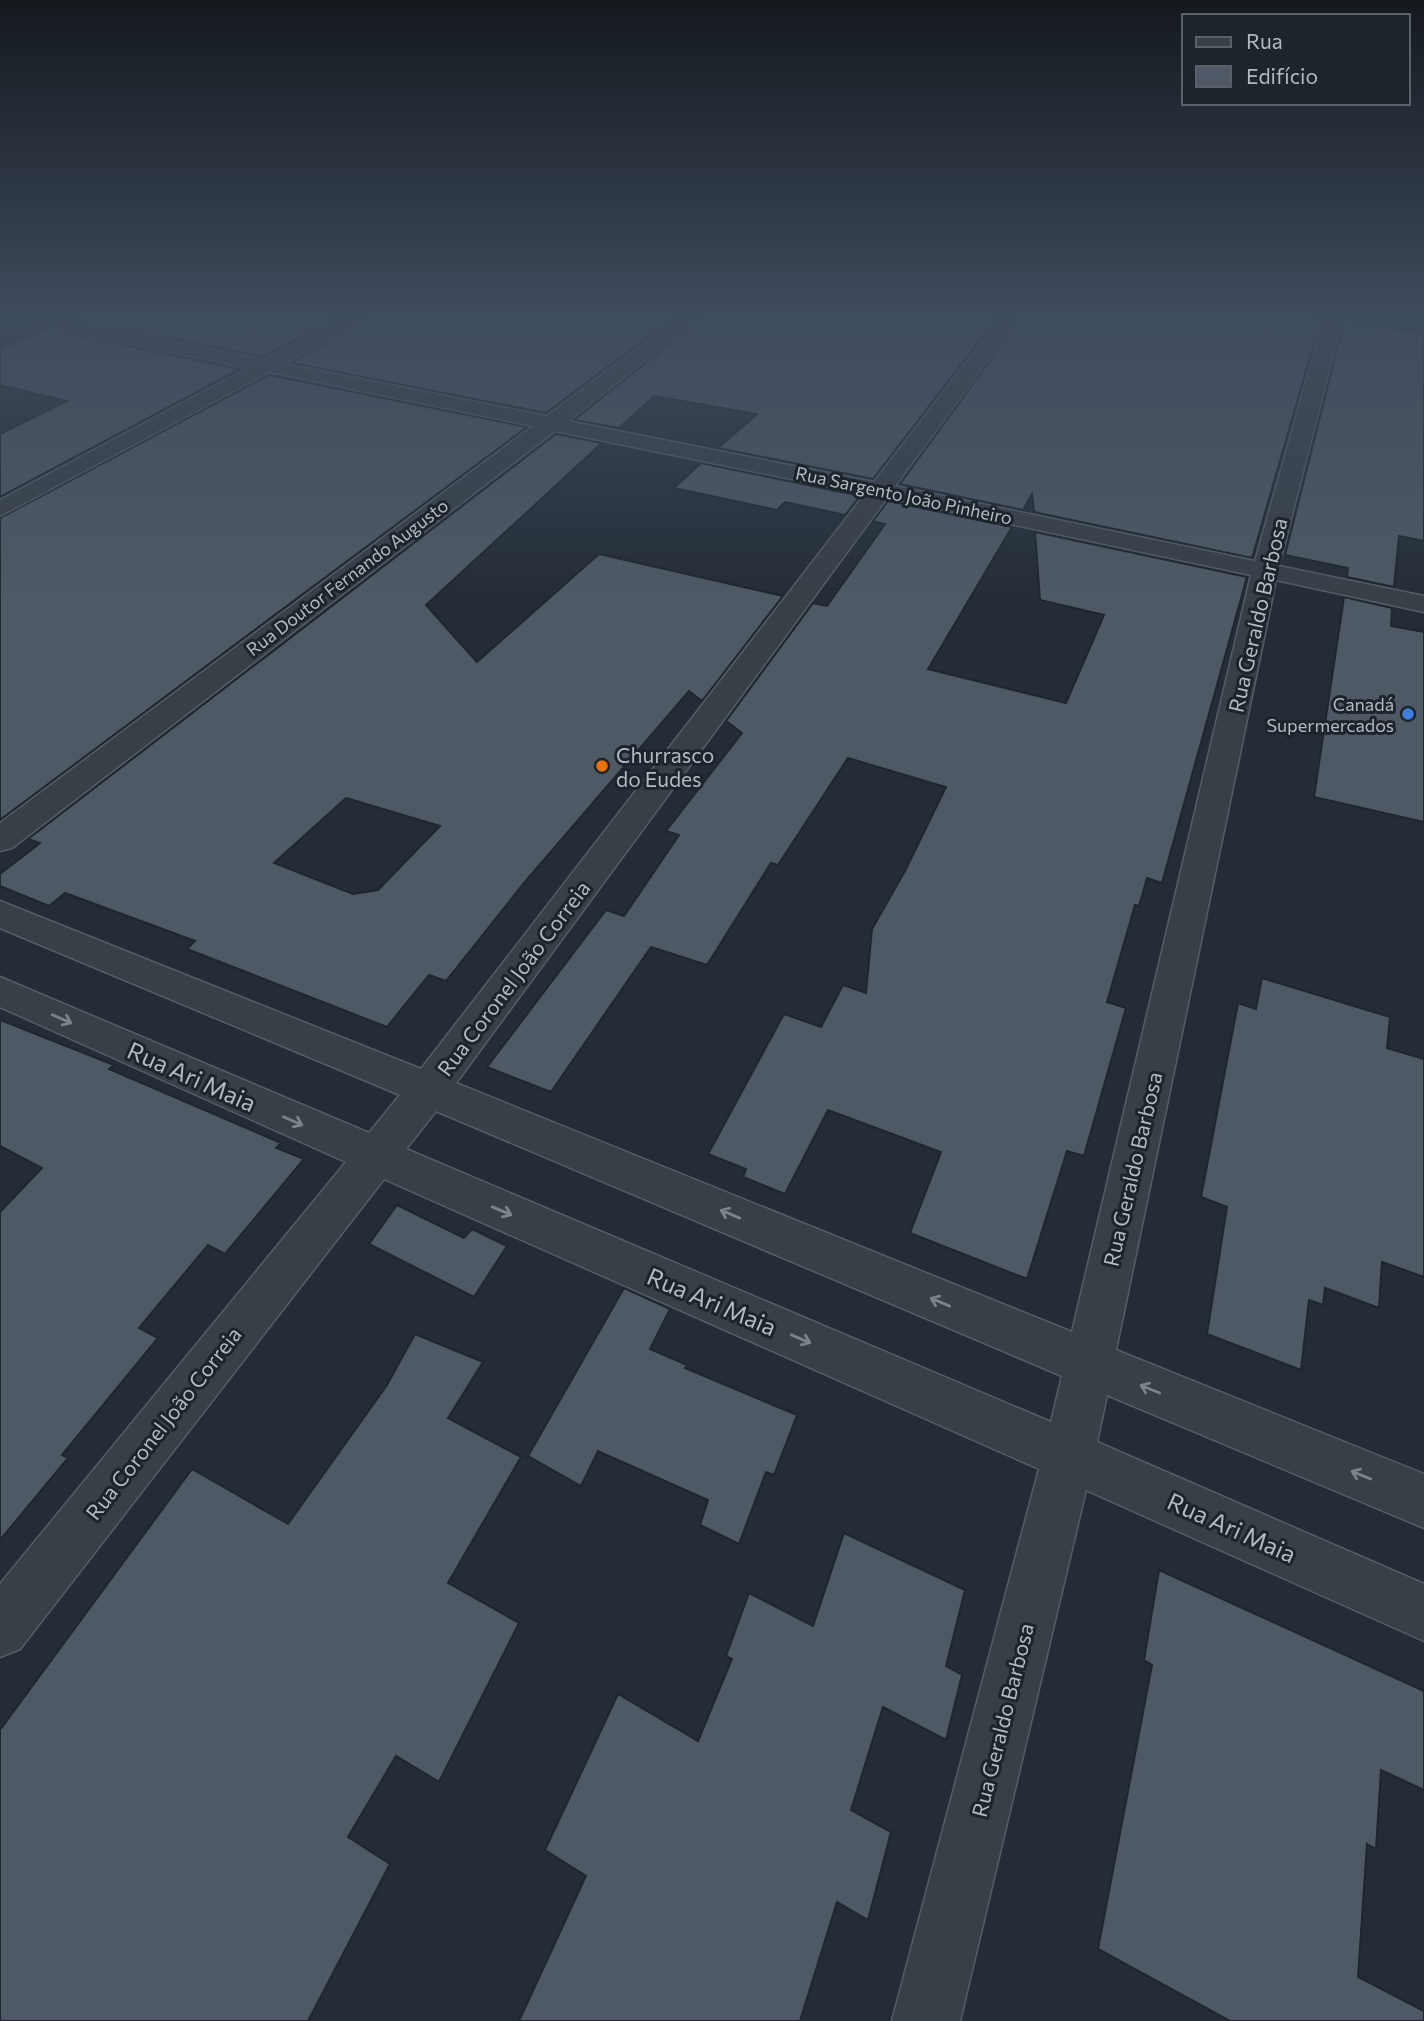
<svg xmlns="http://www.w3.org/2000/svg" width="1424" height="2021" font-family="Commissioner,sans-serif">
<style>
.building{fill:#4f5965;stroke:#1e262e;stroke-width:2;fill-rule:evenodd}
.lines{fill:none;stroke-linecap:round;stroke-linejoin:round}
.minor-casing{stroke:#555d65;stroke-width:3}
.minor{fill:#373f47;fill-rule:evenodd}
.oneway{stroke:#7b838b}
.shop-dot{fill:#3f7fe0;stroke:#1d242c;stroke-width:2.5}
.food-dot{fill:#e8710a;stroke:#1d242c;stroke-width:2.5}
.labels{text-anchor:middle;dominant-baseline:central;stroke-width:6;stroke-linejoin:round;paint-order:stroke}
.far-street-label{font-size:18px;fill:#b2bac3;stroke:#1d242c}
.far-poi-label{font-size:18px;fill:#b2bac3;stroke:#1d242c;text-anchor:end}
.street-label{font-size:21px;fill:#b2bac3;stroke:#1d242c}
.poi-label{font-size:21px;fill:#b2bac3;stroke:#1d242c;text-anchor:start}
.near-street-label{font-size:24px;fill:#b2bac3;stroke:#1d242c}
</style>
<rect width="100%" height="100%" fill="#242d37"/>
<path class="building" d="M79 315H341L263 357 72 319Z
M373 315H677L546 413 291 363Z
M706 315H999L873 479 718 448 757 414 654 396 619 428 574 420Z
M1023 315H1296L1321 319 1252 558 1034 512 1032 494 1023 510 900 484Z
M1344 322 1424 333V541L1399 536 1394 587 1347 577 1348 568 1285 555Z
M46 329 240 369 0 497V434L67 401 0 385V349Z
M269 375 527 427 0 820V518Z
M556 434 602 443 426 605 477 662 599 554 783 596 702 701 689 691 524 883 446 981 429 975 387 1027 187 949 195 941 65 893 49 906 0 886V874L40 843 28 839ZM346 798 440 826 378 890 353 894 274 863Z
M701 463 860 496 845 515 785 502 777 510 674 488Z
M888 501 1012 527 928 669 1066 703 1104 615 1040 600 1035 532 1247 577 1162 883 1147 878 1139 906 1135 905 1107 1002 1126 1008 1084 1156 1067 1151 1027 1279 910 1233 941 1152 828 1110 785 1194 743 1177 746 1169 708 1154 784 1014 821 1027 843 985 866 993 872 929 905 871 946 787 848 758 778 865 771 863 707 965 651 947 551 1092 487 1067 606 910 624 916 679 835 666 831 742 733 726 721 813 603 827 606 885 524 873 521Z
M1344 597 1392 608 1391 626 1424 632V822L1314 797Z
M1262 978 1390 1017 1387 1048 1424 1059V1277L1382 1262 1379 1308 1325 1288 1323 1305 1309 1300 1301 1370 1207 1334 1227 1207 1201 1197 1238 1003 1256 1009Z
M0 1020 114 1065 109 1069 281 1143 276 1148 304 1159 225 1254 208 1245 139 1328 158 1338 62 1455 68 1458 0 1540V1212L42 1168 0 1146Z
M397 1205 464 1238 472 1229 507 1246 474 1297 369 1244Z
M624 1288 670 1309 650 1349 687 1365 685 1368 797 1415 774 1475 766 1472 739 1544 700 1525 708 1500 598 1451 581 1486 528 1456Z
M415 1334 483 1362 448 1418 521 1457 448 1583 519 1623 439 1782 396 1756 348 1837 390 1864 308 2021H0V1730L192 1469 288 1524 387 1385Z
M844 1533 965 1590 946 1666 962 1675 946 1740 883 1707 851 1810 891 1832 868 1920 837 1902 800 2021H519L586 1876 545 1850 618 1694 698 1741 732 1659 726 1656 749 1593 813 1626Z
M1159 1570 1424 1691V1790L1381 1770 1376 1849 1367 1844 1358 1977 1424 2011V2021H1230L1098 1949 1152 1665 1144 1660Z"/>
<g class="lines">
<defs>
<path id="minor" d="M4 315H41L263 360 347 315H370L284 364 547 416 682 315H703L568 421 874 482 1003 315H1021L895 486 1255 561 1325 315H1343L1279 566 1424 596V612L1276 580 1116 1350 1424 1474V1528L1107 1395 1097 1442 1424 1584V1641L1086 1490 960 2021H892L1039 1469 384 1179 20 1649 0 1657V1584L346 1162 0 1007V977L369 1133 400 1095 0 928V901L421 1069 865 494 555 431 12 848 0 851V823L533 426 269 372 0 516V500L248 368 13 320ZM887 498 1251 575 1072 1332 456 1083ZM436 1111 1062 1376 1051 1422 406 1149Z"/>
</defs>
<use href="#minor" class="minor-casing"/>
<use href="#minor" class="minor"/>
</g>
<defs><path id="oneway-shaft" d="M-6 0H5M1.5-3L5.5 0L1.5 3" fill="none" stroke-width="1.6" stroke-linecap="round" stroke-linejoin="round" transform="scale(1.75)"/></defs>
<g class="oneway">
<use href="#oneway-shaft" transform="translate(62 1019) rotate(24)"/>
<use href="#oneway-shaft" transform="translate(293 1121) rotate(24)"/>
<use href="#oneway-shaft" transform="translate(502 1211) rotate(23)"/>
<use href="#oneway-shaft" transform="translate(730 1214) rotate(-157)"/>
<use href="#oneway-shaft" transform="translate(940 1302) rotate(-157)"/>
<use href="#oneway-shaft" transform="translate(801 1339) rotate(23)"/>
<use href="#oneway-shaft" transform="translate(1150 1389) rotate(-158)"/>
<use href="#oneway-shaft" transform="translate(1361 1475) rotate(-158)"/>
</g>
<linearGradient id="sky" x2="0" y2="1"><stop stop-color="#14191e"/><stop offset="0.53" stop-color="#3f4c5e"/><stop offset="1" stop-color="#3f4c5e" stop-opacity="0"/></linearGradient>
<rect width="1424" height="598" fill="url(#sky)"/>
<circle class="shop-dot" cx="1408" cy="714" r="7"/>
<circle class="food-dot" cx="602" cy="766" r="7"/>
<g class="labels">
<g class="far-street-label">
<text transform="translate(904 495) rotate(12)">Rua Sargento João Pinheiro</text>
<text transform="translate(347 577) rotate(-37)">Rua Doutor Fernando Augusto</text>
</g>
<g class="far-poi-label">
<text x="1394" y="704">Canadá<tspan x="1394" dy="21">Supermercados</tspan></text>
</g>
<g class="street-label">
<text transform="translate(1257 615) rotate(-77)">Rua Geraldo Barbosa</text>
<text transform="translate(513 978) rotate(-53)">Rua Coronel João Correia</text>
<text transform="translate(1132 1169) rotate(-77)">Rua Geraldo Barbosa</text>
<text transform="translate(163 1423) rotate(-52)">Rua Coronel João Correia</text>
<text transform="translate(1002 1720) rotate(-76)">Rua Geraldo Barbosa</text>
</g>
<g class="poi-label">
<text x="616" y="754">Churrasco<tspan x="616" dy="24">do Eudes</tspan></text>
</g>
<g class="near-street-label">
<text transform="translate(192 1076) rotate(24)">Rua Ari Maia</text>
<text transform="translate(712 1301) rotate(23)">Rua Ari Maia</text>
<text transform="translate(1232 1527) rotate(24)">Rua Ari Maia</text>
</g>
</g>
<rect x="1182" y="14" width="228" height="91" fill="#1d242c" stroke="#596068" stroke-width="2"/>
<rect x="1196" y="37" width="35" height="10" fill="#373f47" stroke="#596068" stroke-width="2"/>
<text x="1246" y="49" font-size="21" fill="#b2bac3">Rua</text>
<rect x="1196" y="66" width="35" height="21" fill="#4f5965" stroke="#596068" stroke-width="2"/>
<text x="1246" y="84" font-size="21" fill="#b2bac3">Edifício</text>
</svg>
